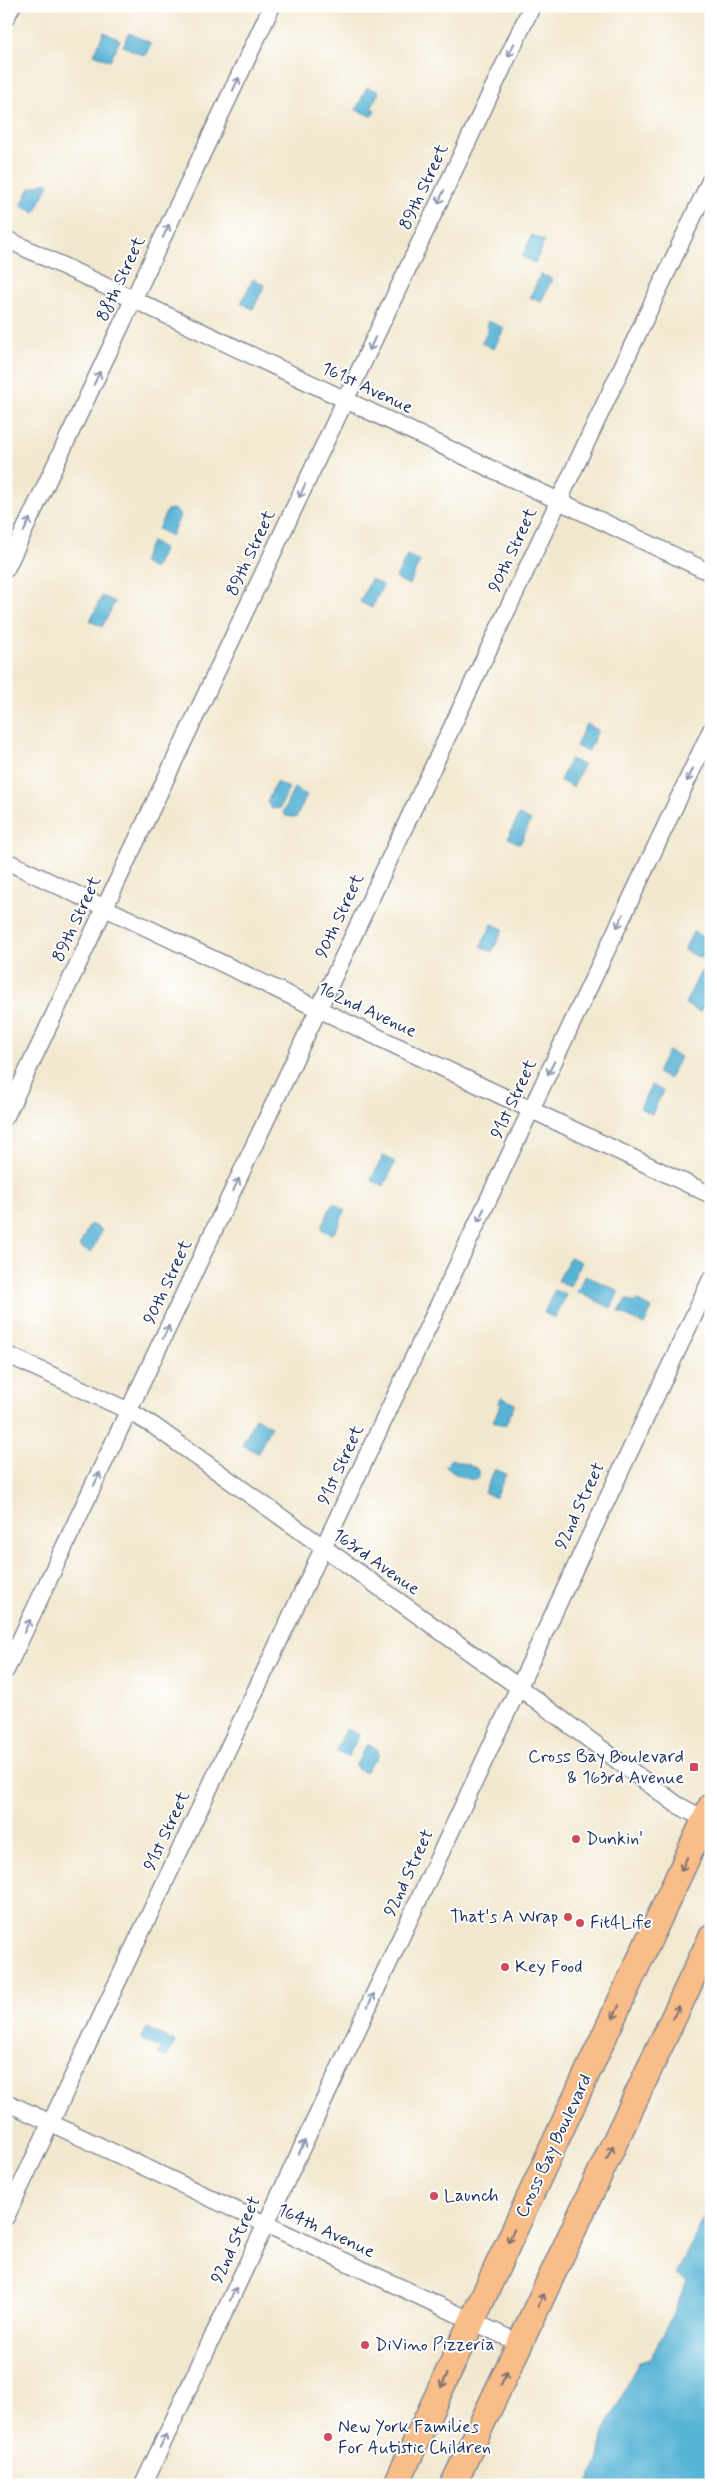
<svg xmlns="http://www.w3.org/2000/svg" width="717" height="2491" font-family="Mynerve,sans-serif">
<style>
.water{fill:#56b4d5;stroke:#38729a}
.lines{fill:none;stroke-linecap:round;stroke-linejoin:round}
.minor-casing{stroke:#868c96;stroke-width:19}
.primary-casing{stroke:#868c96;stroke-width:28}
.minor{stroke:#fff;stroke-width:16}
.primary{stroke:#f8bd89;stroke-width:25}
.oneway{stroke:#8d97ae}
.oneway2{stroke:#7e6f71}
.poi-dot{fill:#d1495b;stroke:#fff;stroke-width:2}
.labels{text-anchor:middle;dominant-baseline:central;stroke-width:4;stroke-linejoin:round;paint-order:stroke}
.street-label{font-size:18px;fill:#1b2f5e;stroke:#fff}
.poi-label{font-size:18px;fill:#1b2f5e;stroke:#fff;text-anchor:start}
</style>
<rect width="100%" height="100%" fill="#fff"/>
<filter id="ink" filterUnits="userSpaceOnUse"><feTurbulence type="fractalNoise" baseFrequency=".02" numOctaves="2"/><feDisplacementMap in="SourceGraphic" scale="10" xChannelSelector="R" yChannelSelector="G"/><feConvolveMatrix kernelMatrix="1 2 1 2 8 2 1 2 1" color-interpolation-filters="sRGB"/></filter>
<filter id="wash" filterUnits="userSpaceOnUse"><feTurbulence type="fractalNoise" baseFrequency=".0096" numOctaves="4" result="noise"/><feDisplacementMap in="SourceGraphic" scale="20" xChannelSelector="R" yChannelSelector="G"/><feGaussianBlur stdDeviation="1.12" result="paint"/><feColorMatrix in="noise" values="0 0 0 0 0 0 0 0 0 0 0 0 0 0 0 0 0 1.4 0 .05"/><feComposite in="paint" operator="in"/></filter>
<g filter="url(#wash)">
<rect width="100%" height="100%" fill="#f2e8cf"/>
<path class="water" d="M104 32 120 40 110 61 94 54Z
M129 33 151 43 145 56 123 46Z
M367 87 379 92 371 108 375 110 372 116 356 110Z
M46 182 49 184 35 213 21 206 30 188Z
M532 235 545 241 535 263 522 257Z
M541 274 552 279 541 302 530 297Z
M253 279 265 285 253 309 241 303Z
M488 321 504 328 494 349 482 343 489 328 486 326Z
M173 509 177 511 180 516 171 536 158 529 167 510Z
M151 542 164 548 155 568H151L142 562Z
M407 555 420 561 409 585 396 578Z
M371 579 383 585 372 608 360 602Z
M102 596 115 602 102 627 90 621Z
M586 724 598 730 588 752 576 746Z
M570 759 583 765 573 787 560 781Z
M276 782 289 788 280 808 272 809 267 802Z
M294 788 307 795 296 818 286 816 283 812Z
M519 815 531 821 520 844 508 838Z
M492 924 503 929 492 952 481 946Z
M693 932 711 941V963L684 950Z
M701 971 711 976V990L700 1012 685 1004Z
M668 1051 680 1057 669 1079 657 1073Z
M651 1085 663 1091 652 1114 640 1108Z
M383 1156 395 1162 384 1186 371 1180Z
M335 1204 345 1211 335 1232 331 1234 323 1230 322 1226 332 1205Z
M90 1224 102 1230 91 1253 79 1247Z
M570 1257 581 1262 570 1286 558 1281Z
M585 1275 619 1291 611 1308 577 1292Z
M555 1290 566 1295 555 1318 544 1313Z
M626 1299 635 1303 636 1300 652 1308 644 1325 619 1312Z
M501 1397 515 1404 505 1426 493 1421 501 1405 499 1403Z
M255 1418 271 1426 258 1453 242 1445Z
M451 1459 476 1468 479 1472V1478C471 1483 450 1473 446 1466Z
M495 1469 506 1474 495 1498 484 1492Z
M346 1729 359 1735 348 1757 336 1751Z
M369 1745 377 1749 379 1753 376 1760 372 1762 367 1770 363 1772 357 1769 356 1765 365 1747Z
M147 2028 175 2042 166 2058 158 2054 161 2049 141 2039Z
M711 2192V2485H587L598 2462 604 2432 639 2362 650 2359 666 2329 687 2281 676 2275 708 2210 703 2208Z"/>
</g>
<g filter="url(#ink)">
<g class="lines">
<defs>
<path id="minor" d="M6 18 12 6
M6 239 711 573
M6 569 272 6
M6 861 711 1195
M6 1116 532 6
M6 1354 129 1411 154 1426 517 1686 676 1804 711 1823
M6 1670 711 179
M6 2102 521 2344
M6 2217 711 730
M143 2485 711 1279"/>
<path id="primary" d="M396 2485 711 1806
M453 2485 711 1938"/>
</defs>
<use href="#minor" class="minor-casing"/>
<use href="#primary" class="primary-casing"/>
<use href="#minor" class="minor"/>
<use href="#primary" class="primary"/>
</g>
<defs><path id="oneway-shaft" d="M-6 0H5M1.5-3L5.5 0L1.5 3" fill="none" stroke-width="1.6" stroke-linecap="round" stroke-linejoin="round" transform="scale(1.25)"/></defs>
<g class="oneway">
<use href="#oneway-shaft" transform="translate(511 50) rotate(115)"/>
<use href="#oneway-shaft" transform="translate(236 84) rotate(-65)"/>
<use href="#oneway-shaft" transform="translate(441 197) rotate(115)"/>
<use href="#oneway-shaft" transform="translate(166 231) rotate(-65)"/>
<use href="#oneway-shaft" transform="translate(372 344) rotate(115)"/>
<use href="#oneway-shaft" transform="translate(97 378) rotate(-65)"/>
<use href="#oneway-shaft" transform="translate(302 491) rotate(115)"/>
<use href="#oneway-shaft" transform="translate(27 525) rotate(-65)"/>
<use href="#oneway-shaft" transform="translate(690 775) rotate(115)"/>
<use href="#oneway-shaft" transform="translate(620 921) rotate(115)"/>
<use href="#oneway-shaft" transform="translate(551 1068) rotate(116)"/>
<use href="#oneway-shaft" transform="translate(236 1185) rotate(-65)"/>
<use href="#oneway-shaft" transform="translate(481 1215) rotate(115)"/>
<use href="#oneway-shaft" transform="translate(166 1332) rotate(-65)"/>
<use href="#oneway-shaft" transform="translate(97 1479) rotate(-65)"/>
<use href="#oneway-shaft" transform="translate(27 1626) rotate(-65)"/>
<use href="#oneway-shaft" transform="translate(371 2000) rotate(-65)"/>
<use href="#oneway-shaft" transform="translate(302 2147) rotate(-65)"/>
<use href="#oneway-shaft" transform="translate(233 2294) rotate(-65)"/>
<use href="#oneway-shaft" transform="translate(163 2441) rotate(-65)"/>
</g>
<g class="oneway2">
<use href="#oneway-shaft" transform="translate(684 1864) rotate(115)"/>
<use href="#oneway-shaft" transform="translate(616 2012) rotate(115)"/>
<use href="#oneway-shaft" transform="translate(676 2012) rotate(-65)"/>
<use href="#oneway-shaft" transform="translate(610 2152) rotate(-65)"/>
<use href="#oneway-shaft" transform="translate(511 2236) rotate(115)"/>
<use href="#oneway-shaft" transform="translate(541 2300) rotate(-65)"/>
<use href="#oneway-shaft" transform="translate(504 2378) rotate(-65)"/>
<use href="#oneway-shaft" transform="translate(444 2381) rotate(115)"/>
</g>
</g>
<g class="poi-dot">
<rect x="689" y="1762" width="10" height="10" rx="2.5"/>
<circle cx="576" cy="1839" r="5"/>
<circle cx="568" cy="1917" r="5"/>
<circle cx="580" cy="1923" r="5"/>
<circle cx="505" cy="1967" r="5"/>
<circle cx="434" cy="2196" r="5"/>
<circle cx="365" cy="2345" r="5"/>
<circle cx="328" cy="2437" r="5"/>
</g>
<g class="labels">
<g class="street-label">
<text transform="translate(424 187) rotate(-65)">89th Street</text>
<text transform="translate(121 279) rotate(-65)">88th Street</text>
<text transform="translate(367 388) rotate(25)">161st Avenue</text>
<text transform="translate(513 550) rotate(-65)">90th Street</text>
<text transform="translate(251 553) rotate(-65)">89th Street</text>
<text transform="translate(340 916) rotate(-65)">90th Street</text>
<text transform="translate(77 919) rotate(-65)">89th Street</text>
<text transform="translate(367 1010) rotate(25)">162nd Avenue</text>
<text transform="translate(514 1099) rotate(-65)">91st Street</text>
<text transform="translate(168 1282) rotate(-65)">90th Street</text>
<text transform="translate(341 1465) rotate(-65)">91st Street</text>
<text transform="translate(580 1506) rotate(-65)">92nd Street</text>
<text transform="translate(376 1562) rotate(35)">163rd Avenue</text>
<text transform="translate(167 1831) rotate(-65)">91st Street</text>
<text transform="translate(409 1873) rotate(-65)">92nd Street</text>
<text transform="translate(554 2146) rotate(-65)">Cross Bay Boulevard</text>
<text transform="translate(326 2231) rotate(25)">164th Avenue</text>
<text transform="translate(236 2240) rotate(-65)">92nd Street</text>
</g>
<g class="poi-label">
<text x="684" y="1757" text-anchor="end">Cross Bay Boulevard<tspan x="684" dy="21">&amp; 163rd Avenue</tspan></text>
<text x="586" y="1839">Dunkin'</text>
<text x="558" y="1917" text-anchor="end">That's A Wrap</text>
<text x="590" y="1923">Fit4Life</text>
<text x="515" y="1967">Key Food</text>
<text x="444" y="2196">Launch</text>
<text x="375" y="2345">DiVino Pizzeria</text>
<text x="338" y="2427">New York Families<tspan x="338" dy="21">For Autistic Children</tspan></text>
</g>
</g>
<rect width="717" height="2491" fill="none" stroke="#fff" stroke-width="25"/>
</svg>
